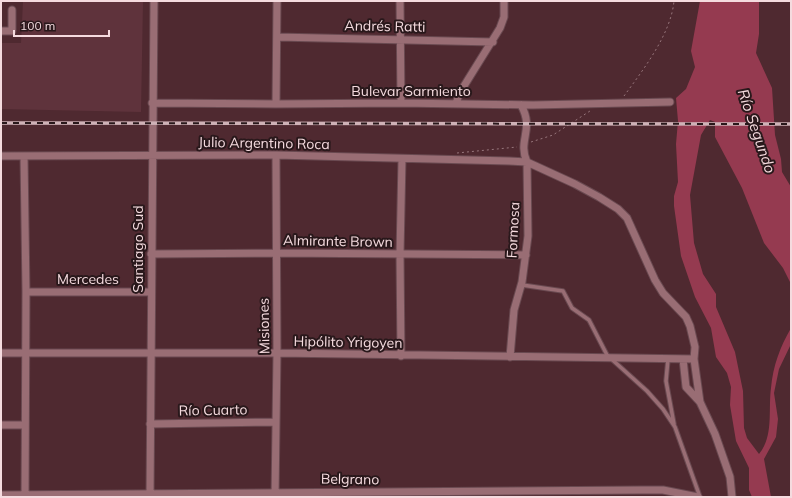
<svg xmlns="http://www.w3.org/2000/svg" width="792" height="498" font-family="Mulish,sans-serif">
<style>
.built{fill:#5f333c}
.water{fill:#953a50}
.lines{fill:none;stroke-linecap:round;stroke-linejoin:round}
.service-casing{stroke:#694950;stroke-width:5.5}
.minor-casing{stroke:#694950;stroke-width:9}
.path{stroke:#97767c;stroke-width:1;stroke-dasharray:2 3;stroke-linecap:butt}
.service{stroke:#996d74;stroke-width:3.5}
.minor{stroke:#996d74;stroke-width:7}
.rail-casing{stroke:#cfb2b7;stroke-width:3.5}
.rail{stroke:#29181b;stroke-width:2;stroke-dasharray:6;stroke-linecap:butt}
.labels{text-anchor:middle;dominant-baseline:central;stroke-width:4;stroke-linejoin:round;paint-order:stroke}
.street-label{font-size:14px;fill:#f5dbdf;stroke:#29181b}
.water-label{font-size:15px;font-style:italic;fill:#f5dade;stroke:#29181b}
</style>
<rect width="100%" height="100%" fill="#4f2930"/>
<path class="built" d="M23 1H143L141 112 1 109V43H21Z"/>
<path class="water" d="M700 1H759V34L756 53 772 88 775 135 781 159 782 172 791 187V284L783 268 764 243 742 188 715 137V122L710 120 701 135 690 195 694 243 703 274 716 294V307L735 352 743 391 744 428 747 438 759 454C774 436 768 410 771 388 773 366 780 347 791 328V344L779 369 774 393 778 419 776 437 764 459 771 497H752L749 490V468L736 441 730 405 731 387 727 373 716 357 711 328 695 297 681 256 674 206V196L678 182 676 144 678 121 676 98 686 89 695 67 691 51Z"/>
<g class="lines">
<defs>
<path id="service" d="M522 285 563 291 572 308 589 320 607 355 647 391 663 409 675 427 700 497
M668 359 666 381 674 424"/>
<path id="minor" d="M400 1 401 103
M1 31H12V10
M277 37 493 42
M152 103 276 104 401 103 533 105 670 102
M276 104 277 1
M456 104 459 94 500 28 504 17V1
M1 156 276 155 509 161 527 162 575 184 599 197 618 209 627 218 655 280 663 293 686 317 690 326 695 347 694 359 700 402 715 434 730 477 732 497
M24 156 26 292 25 497
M151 254 276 253 526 255
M26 292H151
M1 353H277L694 359
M401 356 400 254 402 159
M510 357 514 310 522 282 528 236 527 162C517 140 535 130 521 105
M683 359 686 387 700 402
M150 424 276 422
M1 425H25
M1 495 642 490H663L698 497
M150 497 154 1
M275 497 277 353 276 155"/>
</defs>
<use href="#service" class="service-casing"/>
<use href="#minor" class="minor-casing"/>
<path class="path" d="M624 96C643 70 671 34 674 1
M531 142 553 135 590 111
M457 153 517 147"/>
<use href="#service" class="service"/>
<use href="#minor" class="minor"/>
<defs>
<path id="rail" d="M1 123 791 124"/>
</defs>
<use href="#rail" class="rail-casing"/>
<use href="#rail" class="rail"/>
</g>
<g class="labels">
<g class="street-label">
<text transform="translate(385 26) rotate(1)">Andrés Ratti</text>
<text x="411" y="91">Bulevar Sarmiento</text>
<text transform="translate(264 143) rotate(1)">Julio Argentino Roca</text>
<text transform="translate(513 230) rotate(-87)">Formosa</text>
<text transform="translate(338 241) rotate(1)">Almirante Brown</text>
<text transform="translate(138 249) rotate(-90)">Santiago Sud</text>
<text x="88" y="279">Mercedes</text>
<text transform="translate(264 326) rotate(-91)">Misiones</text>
<text transform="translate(348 342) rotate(1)">Hipólito Yrigoyen</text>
<text transform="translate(213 410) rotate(-1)">Río Cuarto</text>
<text transform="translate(350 479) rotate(1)">Belgrano</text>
</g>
<g class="water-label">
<text transform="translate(757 131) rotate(71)">Río Segundo</text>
</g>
</g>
<rect width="792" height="498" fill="none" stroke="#f5dbdf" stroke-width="4"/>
<path d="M14 30v6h95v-6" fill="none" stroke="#f5dbdf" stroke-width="2"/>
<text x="20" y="30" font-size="12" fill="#f5dbdf" stroke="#29181b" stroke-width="3" paint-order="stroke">100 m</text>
</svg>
